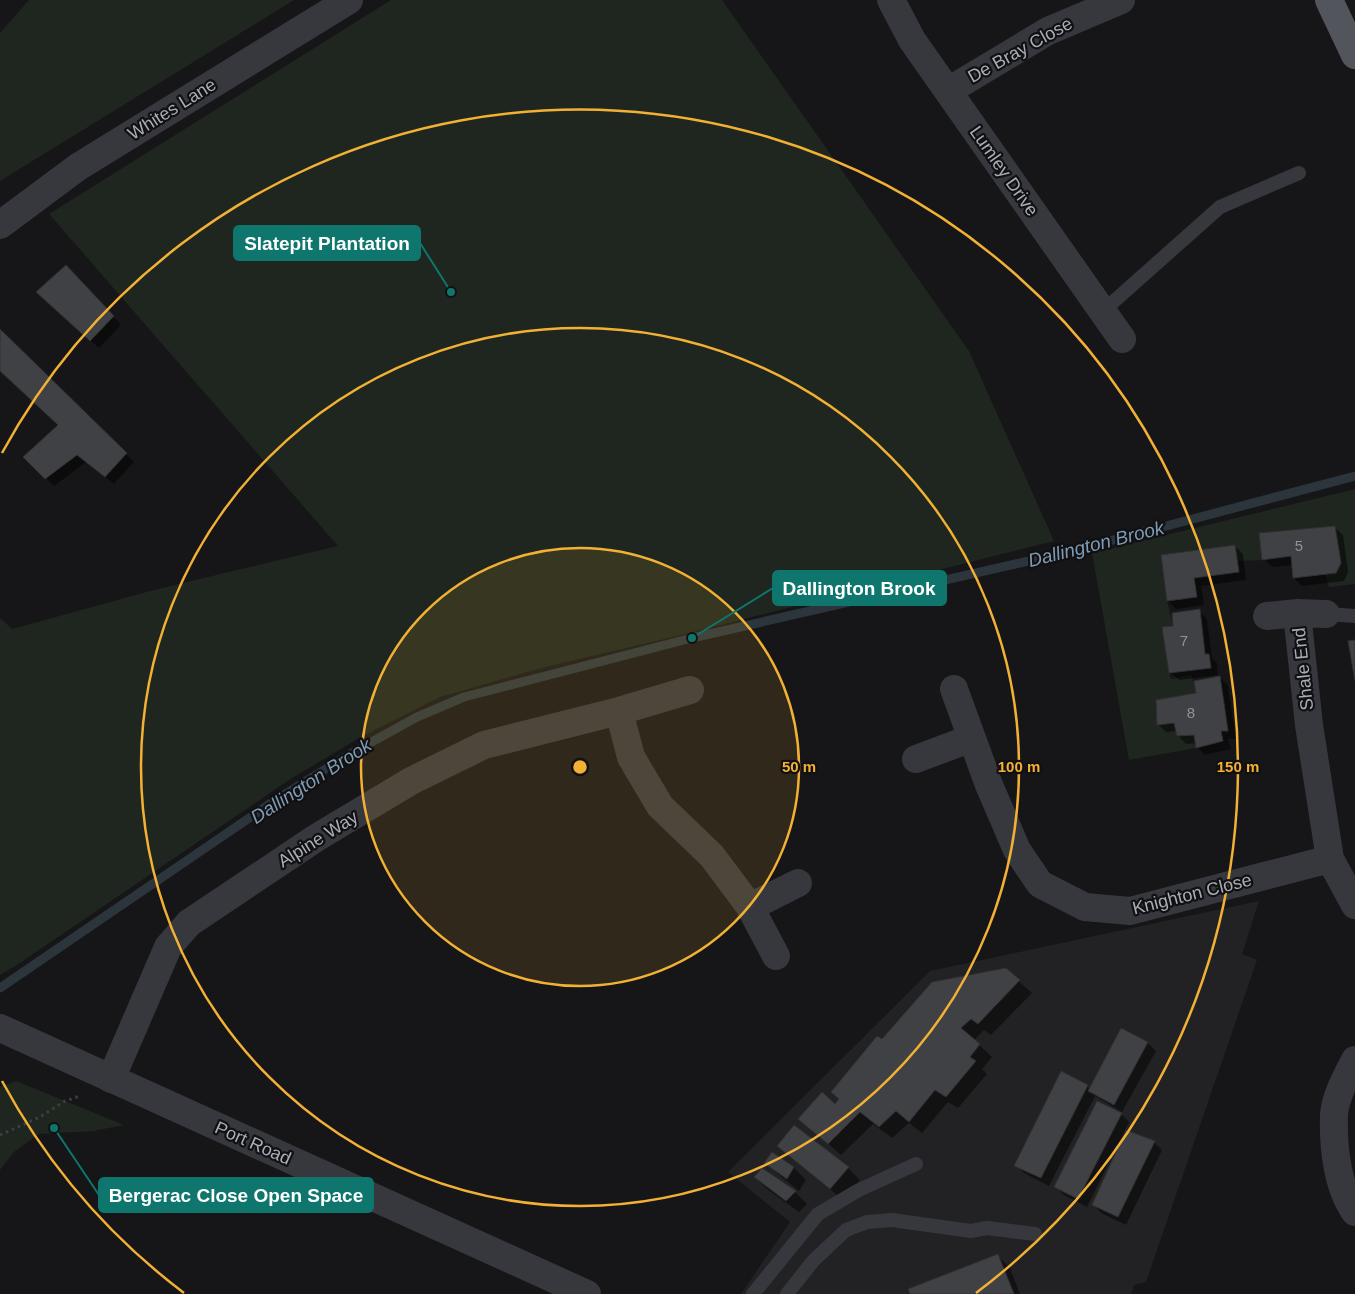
<svg xmlns="http://www.w3.org/2000/svg" width="1355" height="1294" font-family="Helvetica,sans-serif">
<style>
.built{fill:#222225}
.green{fill:#1e261f}
.shadow{fill:#0007}
.lines{fill:none;stroke-linecap:round;stroke-linejoin:round}
.stream{stroke:#2c353c;stroke-width:9}
.building{fill:#404145;stroke:#303034}
.path{stroke:#3d3f44;stroke-width:3;stroke-dasharray:2.5 4;stroke-linecap:butt}
.service{stroke:#37383d;stroke-width:14}
.minor{stroke:#37383d;stroke-width:28}
.tertiary{stroke:#37383d;stroke-width:28}
.primary{stroke:#53555c;stroke-width:28}
.ring{fill:none;stroke:#f2b134;stroke-width:2.5}
.labels{text-anchor:middle;dominant-baseline:central;stroke-width:4.5;stroke-linejoin:round;paint-order:stroke}
.number-label{font-size:15px;fill:#8e929b}
.street-label{font-size:18px;fill:#a8adb8;stroke:#111113}
.water-label{font-size:19px;font-style:italic;fill:#7f9bb3;stroke:#111113}
.centre{fill:#f2b134;stroke:#111113;stroke-width:2.5}
.ring-label{font-size:15px;text-anchor:middle;font-weight:bold;fill:#f2b134;stroke:#111113;stroke-width:4.5;stroke-linejoin:round;paint-order:stroke}
.leader{fill:none;stroke:#0f766e;stroke-width:2}
.callout-dot{fill:#0f766e;stroke:#111113;stroke-width:2}
.callout{fill:#0f766e;stroke:#0f766e;stroke-width:2}
.callout-label{font-size:19px;text-anchor:middle;font-weight:bold;fill:#fff}
</style>
<rect width="100%" height="100%" fill="#161618"/>
<path class="built" d="M1259 901 1242 954 1257 960 1146 1282 1134 1285 1131 1294H741L790 1222 728 1172 930 971Z"/>
<path class="green" d="M29 0H294L0 181V33Z
M391 0H722L969 351 1054 541 677 636 545 667 440 697 361 737 292 778 14 967 0 975V618L12 629 154 590 338 546 49 214Z
M1355 489V584L1329 587 1325 574 1336 573 1341 563 1335 526 1259 533 1262 560 1238 561 1235 545 1161 555 1167 601 1173 626 1162 627 1169 673 1171 679 1192 675 1196 693 1157 700V724L1174 723 1177 736 1194 735 1196 748 1129 760 1092 553Z
M16 1081 124 1125 93 1131 39 1134 14 1152 0 1170V1087Z"/>
<path class="shadow" d="M74 275 121 325 99 348 45 300Z
M0 330 134 462 114 484 86 462 54 486 25 457 59 426 0 370Z
M1334 527 1343 535 1348 572 1344 581 1302 586 1294 578 1293 565 1272 567 1264 559Z
M1235 546 1243 554 1246 580 1201 586 1204 605 1176 609 1168 601 1162 556Z
M1199 611 1207 619 1212 658 1217 663 1218 675 1179 680 1170 672 1175 627Z
M1220 678 1228 686 1236 739H1228L1231 749 1205 755 1197 747V743L1186 744 1178 736 1177 731 1166 732 1158 724Z
M1005 969 1032 993 991 1035 984 1030 974 1040 992 1057 982 1069 987 1074 958 1108 948 1102 922 1133 909 1123 892 1138 873 1124 841 1155 800 1119 836 1105 883 1040Z
M1148 1043 1156 1051 1122 1112 1095 1096 1049 1186 1024 1173 1016 1165 1087 1086 1091 1090Z
M1121 1114 1129 1122 1125 1130 1154 1142 1162 1150 1126 1225 1101 1213 1093 1204 1122 1141 1120 1140 1087 1207 1064 1195 1056 1187Z
M779 1146 848 1168 860 1180 843 1200Z
M772 1153 794 1168 806 1180 799 1191 765 1163Z
M755 1177 795 1192 807 1204 799 1212 767 1189Z
M998 1256 1010 1268 1020 1294H911Z"/>
<g class="lines">
<path class="stream" d="M0 988 277 799 350 754 417 717 464 697 692 638 1072 551 1355 476"/>
</g>
<path class="building" d="M66 265 114 316 90 341 36 292Z
M0 329 127 453 105 477 77 455 45 479 23 457 58 425 0 371Z
M1335 526 1341 563 1336 573 1293 578 1291 556 1262 560 1259 533Z
M1235 545 1239 572 1194 578 1197 597 1167 601 1161 555Z
M1200 609 1205 654H1209L1211 668 1169 673 1162 627 1173 626 1172 613Z
M1355 640V681L1348 641Z
M1220 676 1228 731H1221L1223 741 1196 748 1194 735 1177 736 1174 723 1157 725 1156 700 1196 693 1194 681Z
M1006 968 1020 980 978 1024 971 1019 961 1028 980 1044 970 1057 976 1061 946 1097 935 1090 909 1122 896 1111 879 1127 860 1112 828 1144 798 1119 822 1092 835 1104 839 1099 831 1092 877 1036 882 1039 932 982Z
M1121 1028 1148 1042 1114 1105 1088 1091Z
M1061 1071 1088 1085 1041 1178 1014 1166Z
M1097 1101 1122 1113 1078 1199 1054 1187Z
M794 1125 849 1167 830 1189 777 1146Z
M1126 1130 1155 1141 1118 1217 1092 1205Z
M772 1152 794 1167 787 1179 764 1163Z
M762 1168 796 1191 786 1201 754 1177Z
M998 1254 1014 1294H910L908 1289Z"/>
<g class="lines">
<path class="path" d="M0 1135 40 1117 65 1101 80 1096"/>
<path class="service" d="M1103 311 1220 207 1299 173
M1326 614 1355 616
M753 1294 818 1214 859 1190 916 1164
M787 1294 813 1261 846 1230 867 1222 892 1220 971 1231 987 1228 1035 1234"/>
<path class="minor" d="M891 0 912 40 1122 339
M948 91 1048 31 1121 0
M0 225 78 167 349 0
M1297 613 1309 725 1330 859 1355 905
M1267 616 1297 613 1326 614
M954 689 989 785 1017 850 1040 884 1085 907 1130 911 1330 859
M619 711 631 757 660 806 712 856 750 907 776 956
M916 759 972 738
M750 907 798 883
M1355 1060C1347 1075 1335 1097 1334 1115 1333 1146 1337 1187 1355 1212
M111 1079 168 947 189 923 316 838 411 781 484 745 619 711 690 690"/>
<path class="tertiary" d="M0 1028 587 1294"/>
<path class="primary" d="M1329 0 1355 55"/>
</g>
<circle cx="580" cy="767" r="219" fill="#f2b134" fill-opacity=".12"/>
<g class="ring">
<circle cx="580" cy="767" r="219"/>
<circle cx="580" cy="767" r="439"/>
<path d="M184 1293A658 658 0 0 1 2 1081M2 453A658 658 0 1 1 976 1293"/>
</g>
<g class="labels">
<g class="number-label">
<text x="1299" y="545">5</text>
<text x="1184" y="640">7</text>
<text x="1191" y="712">8</text>
</g>
<g class="street-label">
<text transform="translate(1020 50) rotate(-29)">De Bray Close</text>
<text transform="translate(172 109) rotate(-32)">Whites Lane</text>
<text transform="translate(1004 171) rotate(55)">Lumley Drive</text>
<text transform="translate(1303 669) rotate(-96)">Shale End</text>
<text transform="translate(318 839) rotate(-32)">Alpine Way</text>
<text transform="translate(1192 894) rotate(-14)">Knighton Close</text>
<text transform="translate(253 1143) rotate(24)">Port Road</text>
</g>
<g class="water-label">
<text transform="translate(1096 544) rotate(-14)">Dallington Brook</text>
<text transform="translate(311 781) rotate(-33)">Dallington Brook</text>
</g>
</g>
<circle cx="580" cy="767" r="8" class="centre"/>
<g class="ring-label">
<text x="799" y="772">50 m</text>
<text x="1019" y="772">100 m</text>
<text x="1238" y="772">150 m</text>
</g>
<path class="leader" d="M451 292L420 243M692 638L773 588M54 1128L99 1195"/>
<g class="callout-dot">
<circle cx="451" cy="292" r="5"/>
<circle cx="692" cy="638" r="5"/>
<circle cx="54" cy="1128" r="5"/>
</g>
<g class="callout">
<rect x="234" y="226" width="186" height="34" rx="5"/>
<rect x="773" y="571" width="173" height="34" rx="5"/>
<rect x="99" y="1178" width="274" height="34" rx="5"/>
</g>
<g class="callout-label">
<text x="327" y="250">Slatepit Plantation</text>
<text x="859" y="595">Dallington Brook</text>
<text x="236" y="1202">Bergerac Close Open Space</text>
</g>
</svg>
